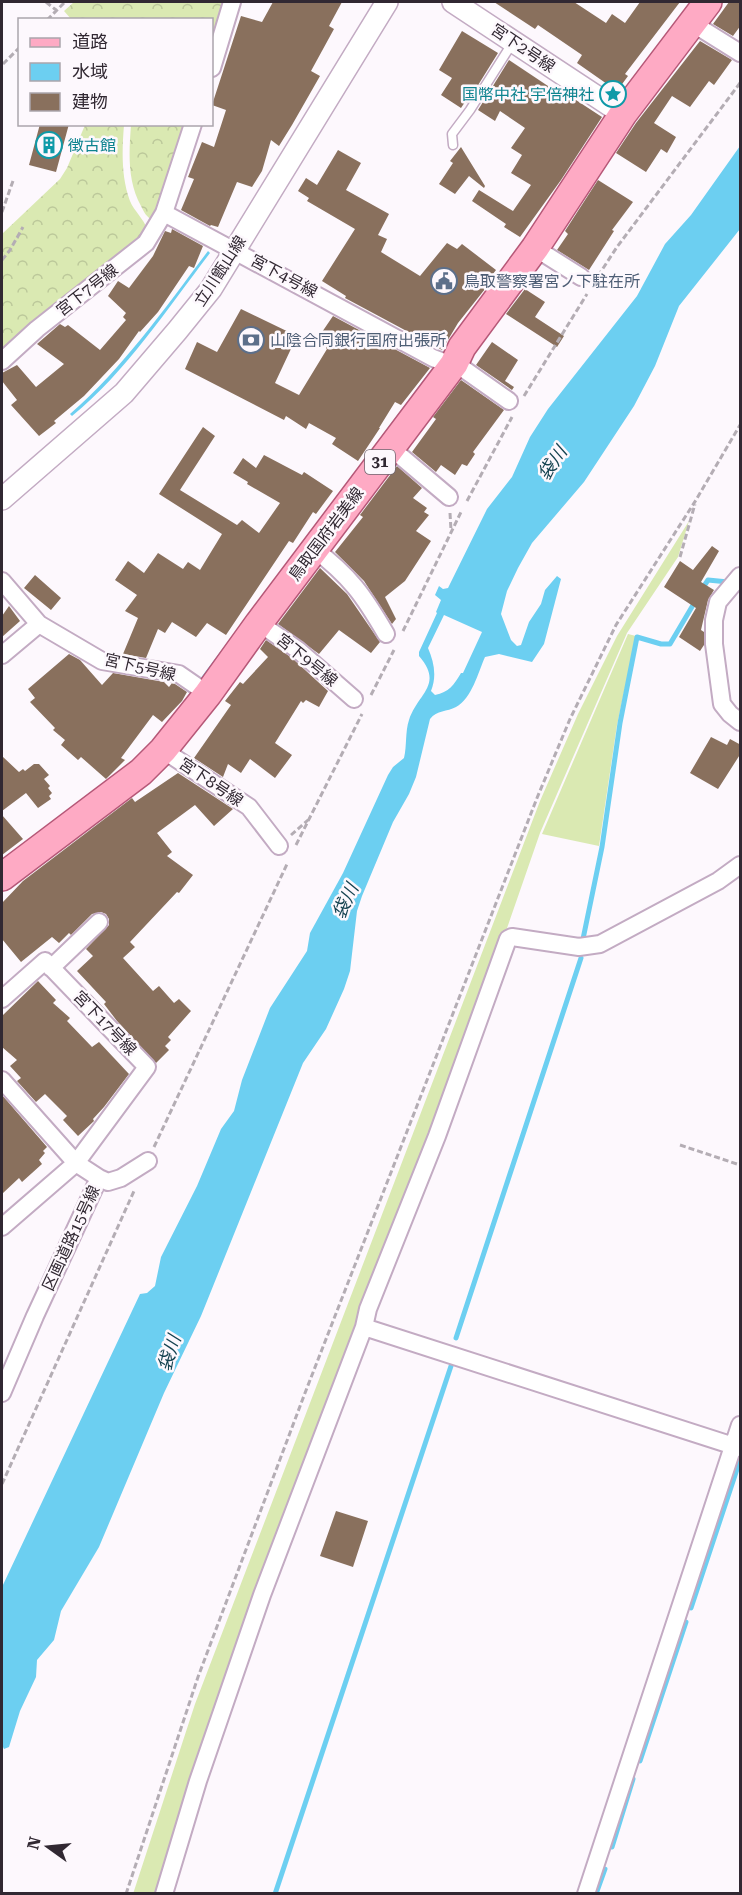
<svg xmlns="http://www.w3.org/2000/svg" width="742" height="1895" font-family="'Roboto Serif','Noto Sans JP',serif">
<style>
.grass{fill:#dae9b2}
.forest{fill:url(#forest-crowns)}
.water{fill:#6ccff1;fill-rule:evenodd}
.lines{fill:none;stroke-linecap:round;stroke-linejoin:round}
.stream{stroke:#6ccff1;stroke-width:5}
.building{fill:#89705d}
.service-casing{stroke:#c3abc3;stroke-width:11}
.minor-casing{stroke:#c3abc3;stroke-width:20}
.tertiary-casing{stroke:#c3abc3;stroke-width:24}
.primary-casing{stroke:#b65878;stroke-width:30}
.path{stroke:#b4adb4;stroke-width:3;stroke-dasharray:6 3;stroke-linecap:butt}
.service{stroke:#fff;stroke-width:8}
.minor{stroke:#fff;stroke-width:16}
.tertiary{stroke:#fff;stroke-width:21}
.primary{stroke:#feaac4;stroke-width:27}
.labels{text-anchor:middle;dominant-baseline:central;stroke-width:5;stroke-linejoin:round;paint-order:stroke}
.shield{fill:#fdf8fd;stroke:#6e666f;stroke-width:1.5}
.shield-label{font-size:15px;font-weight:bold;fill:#312832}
.street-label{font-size:16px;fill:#312832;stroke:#fdf8fd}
.culture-label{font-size:16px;fill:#0d838f;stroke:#fdf8fd;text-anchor:end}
.service-label{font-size:16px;fill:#4e5e75;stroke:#fdf8fd;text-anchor:start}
.water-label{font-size:18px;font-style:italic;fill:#164351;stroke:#fdf8fd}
</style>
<defs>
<pattern id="forest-crowns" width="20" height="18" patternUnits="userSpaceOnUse" patternTransform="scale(1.5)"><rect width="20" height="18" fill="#dae9b2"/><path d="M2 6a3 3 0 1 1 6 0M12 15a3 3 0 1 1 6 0" fill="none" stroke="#bcc89a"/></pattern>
</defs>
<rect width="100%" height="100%" fill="#fdf8fd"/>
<path class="grass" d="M689 521 678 557 627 633 540 833 462 1058 310 1444 159 1893 133 1894 195 1704 540 801 578 714 617 636Z
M628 634 636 636 617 725 599 846 542 834Z"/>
<path class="forest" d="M74 2H222L212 36V20L71 19 64 11Z
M85 125H124C122 150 121 177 130 201 134 211 144 219 147 229L129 247 2 356V234L60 179 67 168Z
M131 125H183L153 220C146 217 144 212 141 206 127 181 129 152 131 125Z"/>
<path class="water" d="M740 146V229L679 306 655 366 634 406 584 482 532 543 518 568 507 591 501 614 511 640 517 646 521 645 529 622 541 604 545 590 557 576 561 579 544 644 532 662 499 654 485 657C478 673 472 698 456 707 447 712 437 710 430 719L416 777 409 794 393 822 362 896 357 911 350 971 344 989 326 1029 303 1063 201 1316 164 1393 99 1547 61 1611 54 1640 37 1660 36 1677 20 1711 9 1747 4 1749 2 1745V1587L140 1294 147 1293 155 1286 161 1257 197 1186 221 1129 234 1111 242 1080 270 1008 307 951 310 933 343 873 388 775 393 767 404 758C407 746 405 732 409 720 418 693 444 685 419 656V652L437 613 436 612 441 600 435 595 439 586 443 589 448 588 487 509 512 477 530 437 548 409 637 296 665 244 691 215ZM444 615 482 632 463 673H461C454 685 449 692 435 695L431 691C437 676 434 662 428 648Z
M208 251 210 253C167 309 127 371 72 416L70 414C124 367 165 308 208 251Z
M434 366 437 368 199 685 197 683Z"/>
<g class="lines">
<path class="stream" d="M702 589 708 580 728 582
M583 939 602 847 620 723 637 637 661 644H670L696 600
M456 1338 581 958
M691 1608 740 1460
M640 1761 686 1622
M612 1847 633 1779
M275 1894 451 1366
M596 1894 605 1869"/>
</g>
<path class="building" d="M273 2H342L329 26 334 29 311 71 320 76 292 125 279 146 271 140 262 171 252 187 237 182 218 227 211 225 210 226 181 210 194 179 188 177 202 142 214 147 226 110 212 105 241 16 262 22Z
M494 2H574L606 23 612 14 625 23 640 2H680L625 74 628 76 617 91 577 63 582 55 538 25 535 29Z
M729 2H741V25L733 36 713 24Z
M462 31 498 53 467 103 465 102 461 108 441 95 452 78 439 70Z
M700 41 732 60 714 85 709 81 690 107 672 96 654 123 676 137 667 153 661 149 646 172 616 153 636 123Z
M509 60 554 90 556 87 602 117 561 180 520 237 504 227 506 224 472 201 479 190 513 211 531 185 511 173 522 155 511 148 525 128 500 111 495 121 478 110Z
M40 124H69L56 172 29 165Z
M461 147 485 186 484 188 469 176 455 194 439 184 453 163 450 161Z
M338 150 361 163 346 190 389 214 378 235 387 239 381 252 420 276 447 243 457 249 462 244 496 270 483 287 485 289 458 323 442 350 345 298 346 296 322 281 355 229 307 201 309 198 298 191 306 178 317 185Z
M598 180 633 202 612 230 614 231 589 270 557 250 568 234 565 231Z
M172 229 203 246 194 268 189 266 158 312 140 332 139 331 119 359 84 396 54 421 56 423 39 436 11 405 17 400 2 381V373L17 365 36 387 64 364 37 344 60 324 65 327 68 325 100 350 126 320 123 317 126 313 108 296 118 281 129 288 153 256 165 231 171 233Z
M525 289 545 302 535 317 564 336 557 347 506 314Z
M241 309 297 336 275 383 299 395 327 349 326 348 330 341 320 335 333 316 430 368 401 405 395 402 379 428H380L358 461 332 444 336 438 309 423 306 429 286 416 284 420 185 369 197 342 217 352Z
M492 342 518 360 505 381 514 387 512 390 476 365Z
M461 380 504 410 473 452 475 454 467 466 462 464 455 475 441 465 436 472 412 452 436 419 433 417Z
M203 427 215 436 180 490 237 525 242 520 259 533 280 503 247 484 248 482 233 473 243 458 256 468 264 455 302 475 304 472 333 491 316 514 313 512 293 543 289 541 226 635 207 623 196 637 172 622 165 633 158 629 146 658 123 654 138 618 125 611 137 595 115 580 128 561 144 573 158 553 183 569 188 562 200 570 222 534 159 494Z
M397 466 422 488 413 498 427 508 424 512 429 515 416 531 431 541 405 581 385 597 396 619 392 624 364 581 335 552 363 517 360 515Z
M712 546 719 551 701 582 714 590 708 600 701 630 704 632V645L700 651 679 637 696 608 664 587 680 561 693 570Z
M320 568 347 594 380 642 371 653 339 630 319 654 278 624Z
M35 575 61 598 51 610 24 588Z
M9 606 20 621 2 637V616Z
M266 640 292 658 328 691 319 707 306 700 303 703 301 701 275 743 292 755 275 778 250 759 241 773 228 764 223 777 194 758 231 705 225 701 240 682 243 684 268 657 260 649Z
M69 654 80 660 102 685 113 673 164 682 169 687 172 683 175 684 187 692 182 701 162 722 153 715 121 758 125 760 106 779 81 757 78 760 61 745 65 740 53 730 55 728 30 702 35 698 28 689Z
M711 737 727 745 730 739 741 745V753L718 789 690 773Z
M2 756 19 772 23 769 25 771 34 764H39L49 775 44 779 50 786 48 788 52 793 49 796 51 799 38 808 26 793 2 811Z
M178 773 233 809 214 826 195 805 157 833 172 852 167 856 193 875 179 893 177 892 130 942 135 947 123 958 153 991 159 986 174 1003 179 999 191 1011 168 1037 171 1040 165 1046 169 1050 156 1063 117 1021 104 1004 106 1002 77 971 93 956 86 949 109 925V919L106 914 101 912 92 914 71 935 69 933 59 943 52 937 21 962 2 939V903L23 881 132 798 135 802Z
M2 815 23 839 2 855Z
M38 981 56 1000 53 1003 70 1018 67 1021 92 1047 99 1042 129 1074 104 1107 93 1119 94 1121 78 1136 63 1120 67 1116 45 1094 36 1102 17 1081 21 1078 10 1066 17 1060 2 1047V1016Z
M2 1095 47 1147 43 1151 45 1153 39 1160 42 1164 22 1182 19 1178 2 1194Z
M336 1511 368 1521 353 1567 320 1556Z"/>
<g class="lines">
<defs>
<path id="service" d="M453 145 452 134 470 110 513 42"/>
<path id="minor" d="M692 23 740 53
M212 68 232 2
M193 124 164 213 433 358 465 370 509 401
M535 248 581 277
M2 361 37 329 146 243 164 213
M391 448 449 497
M314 549C350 576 364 596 386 634
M740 576 718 602 714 620V644L722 704 730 714 740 722
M2 581 39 624 2 655
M259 623 298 650 354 699
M39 624 102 661 179 674 208 694
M163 750 249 807 279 846
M51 968 99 922
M2 999 45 961 147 1067 76 1163 2 1227
M2 1080 76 1163 99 1178 35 1316 2 1393
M99 1178 108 1182 121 1178 148 1161
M364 1327 740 1448
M164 1894 198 1781 262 1595 364 1327 368 1309 437 1136 508 939 512 937 579 947 600 944 718 881 740 865
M586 1894 740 1425"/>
<path id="tertiary" d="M453 2 623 114
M2 499 124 393 177 331 211 289 387 2"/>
<path id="primary" d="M2 877 141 772 163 750 208 694 259 623 454 364 462 347 535 248 623 114 708 2"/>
</defs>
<use href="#service" class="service-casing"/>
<use href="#minor" class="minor-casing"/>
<use href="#tertiary" class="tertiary-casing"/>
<use href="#primary" class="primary-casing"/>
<path class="path" d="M46 2 56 10
M47 20 65 2
M3 64 20 47
M2 212 14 178
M2 260 10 250 23 227
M598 276 617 247 740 83
M524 396 587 294
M467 501 512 417
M450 513 451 530
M680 557 695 504
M403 631 462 510
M371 695 394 650
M291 835 308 820
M296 845 362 714
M680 1145 740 1165
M154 1147 288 862
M2 1484 134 1191
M126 1894 198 1677 305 1393 537 798 570 719 616 625 696 500 740 425"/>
<use href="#service" class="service"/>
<use href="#minor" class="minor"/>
<use href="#tertiary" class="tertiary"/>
<use href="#primary" class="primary"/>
</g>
<defs>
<symbol id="sight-ring" viewBox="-11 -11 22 22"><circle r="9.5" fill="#fdf8fd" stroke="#0f9aa8" stroke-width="1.5"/><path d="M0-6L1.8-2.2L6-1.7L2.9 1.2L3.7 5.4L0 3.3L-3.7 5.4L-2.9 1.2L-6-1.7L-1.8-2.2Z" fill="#0f9aa8"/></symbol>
<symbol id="building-ring" viewBox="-11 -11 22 22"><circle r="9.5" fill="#fdf8fd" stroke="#0f9aa8" stroke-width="1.5"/><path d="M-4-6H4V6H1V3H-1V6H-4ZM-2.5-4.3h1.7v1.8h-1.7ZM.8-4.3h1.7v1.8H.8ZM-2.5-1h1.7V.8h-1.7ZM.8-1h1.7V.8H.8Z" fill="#0f9aa8"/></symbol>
<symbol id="civic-ring" viewBox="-11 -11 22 22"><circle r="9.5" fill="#fdf8fd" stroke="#5c6f8a" stroke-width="1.5"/><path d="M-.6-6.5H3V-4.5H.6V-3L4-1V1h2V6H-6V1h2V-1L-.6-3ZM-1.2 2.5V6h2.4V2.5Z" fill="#5c6f8a"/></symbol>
<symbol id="bank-ring" viewBox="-11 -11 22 22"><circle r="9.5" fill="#fdf8fd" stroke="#5c6f8a" stroke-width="1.5"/><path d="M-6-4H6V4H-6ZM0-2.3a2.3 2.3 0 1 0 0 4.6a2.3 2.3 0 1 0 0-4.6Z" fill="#5c6f8a"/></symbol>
</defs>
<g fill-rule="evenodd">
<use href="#sight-ring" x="598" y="79" width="30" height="30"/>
<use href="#building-ring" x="34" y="130" width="30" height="30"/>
<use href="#civic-ring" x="429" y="266" width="30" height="30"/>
<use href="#bank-ring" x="236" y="325" width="30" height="30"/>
</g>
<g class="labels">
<rect class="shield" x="365" y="450" width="30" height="24" rx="4.5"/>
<g class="shield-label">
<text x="380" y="462">31</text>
</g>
<g class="street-label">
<text transform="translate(523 48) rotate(34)">宮下2号線</text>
<text transform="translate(220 271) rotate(-57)">立川甑山線</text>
<text transform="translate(284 276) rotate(28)">宮下4号線</text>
<text transform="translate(87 290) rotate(-38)">宮下7号線</text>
<text transform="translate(326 534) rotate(-53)">鳥取国府岩美線</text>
<text transform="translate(307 660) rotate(39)">宮下9号線</text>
<text transform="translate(140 667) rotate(13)">宮下5号線</text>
<text transform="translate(211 782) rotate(34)">宮下8号線</text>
<text transform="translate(105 1023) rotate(46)">宮下17号線</text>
<text transform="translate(71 1238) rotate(-65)">区画道路15号線</text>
</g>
<g class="culture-label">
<text x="594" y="94">国幣中社 宇倍神社</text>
<text x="68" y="145" text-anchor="start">徴古館</text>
</g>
<g class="service-label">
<text x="464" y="281">鳥取警察署宮ノ下駐在所</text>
<text x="270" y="340">山陰合同銀行国府出張所</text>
</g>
<g class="water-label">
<text transform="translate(552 463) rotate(-56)">袋川</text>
<text transform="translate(345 901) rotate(-65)">袋川</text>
<text transform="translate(169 1353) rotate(-72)">袋川</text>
</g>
</g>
<rect width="742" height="1895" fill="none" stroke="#312832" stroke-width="6"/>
<rect x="18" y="18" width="195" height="108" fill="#fdf8fd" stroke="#aba5ac" stroke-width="1.5"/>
<rect x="30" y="38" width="30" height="9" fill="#feaac4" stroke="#aba5ac" stroke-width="1.5"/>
<text x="72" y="48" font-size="18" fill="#312832">道路</text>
<rect x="30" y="63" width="30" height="18" fill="#6ccff1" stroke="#aba5ac" stroke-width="1.5"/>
<text x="72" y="78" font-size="18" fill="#312832">水域</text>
<rect x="30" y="93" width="30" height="18" fill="#89705d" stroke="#aba5ac" stroke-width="1.5"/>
<text x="72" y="108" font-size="18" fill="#312832">建物</text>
<g transform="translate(48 1847) rotate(285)" stroke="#fdf8fd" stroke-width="4.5" paint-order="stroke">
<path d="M0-4.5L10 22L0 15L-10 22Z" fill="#312832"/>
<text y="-9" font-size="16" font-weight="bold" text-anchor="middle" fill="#312832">N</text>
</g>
</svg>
